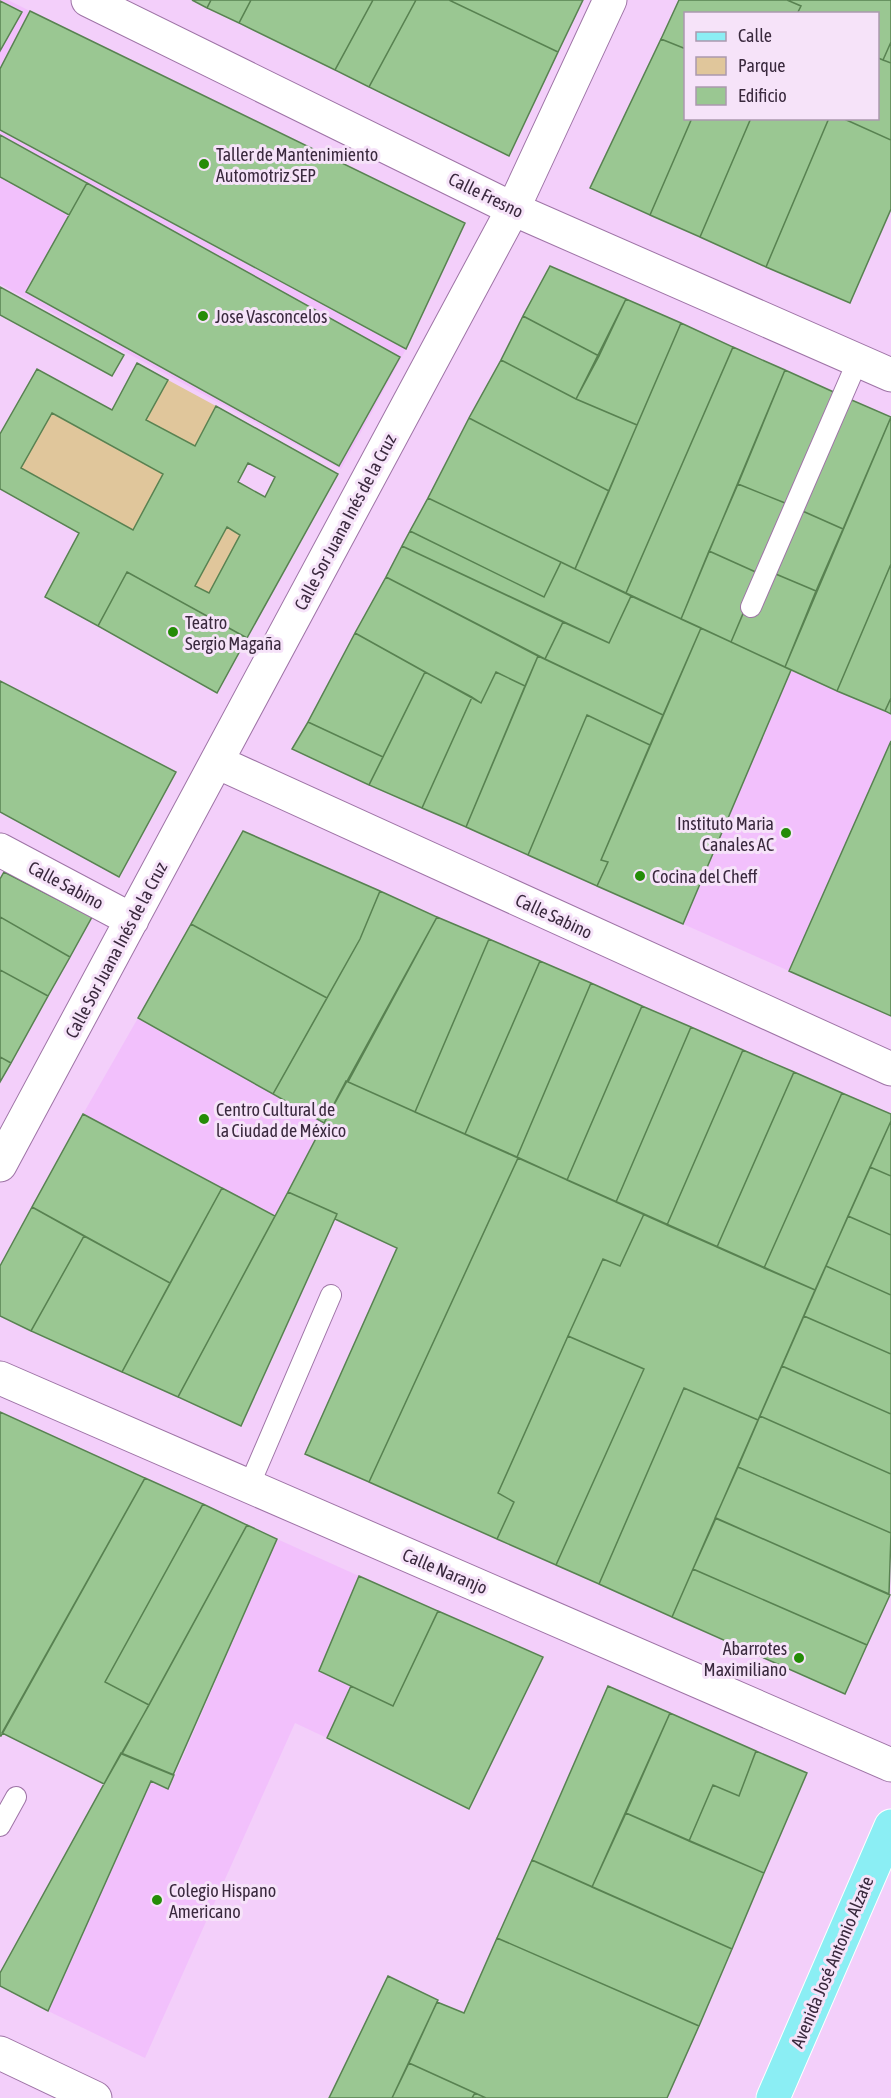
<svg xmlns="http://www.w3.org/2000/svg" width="891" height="2098" font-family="'Asap Condensed',sans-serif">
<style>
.built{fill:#f2c0fc}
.green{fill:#e0c69b}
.building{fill:#9ac792;stroke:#588251;stroke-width:1.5;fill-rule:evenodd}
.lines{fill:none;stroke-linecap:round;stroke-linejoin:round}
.lane-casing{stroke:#9e74a6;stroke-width:22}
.street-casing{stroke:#9e74a6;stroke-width:35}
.primary-casing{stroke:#fff;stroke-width:35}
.lane{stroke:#fff;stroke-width:20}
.street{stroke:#fff;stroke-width:33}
.primary{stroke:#8beef4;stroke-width:33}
.poi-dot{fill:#248c07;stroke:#f6e3f9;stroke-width:2}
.labels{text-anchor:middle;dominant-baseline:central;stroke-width:6;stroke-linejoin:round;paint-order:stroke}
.poi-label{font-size:18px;fill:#3a293e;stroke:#f6e3f9;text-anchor:start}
.street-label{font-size:18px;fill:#3a293e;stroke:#f6e3f9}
</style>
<rect width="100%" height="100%" fill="#f3cffa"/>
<path class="built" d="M0 0H8L30 11 0 69Z
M0 130 406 349 341 469 0 284Z
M791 670 891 714V741L789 971 683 924Z
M138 1018 324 1123 275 1216 83 1114Z
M277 1539 359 1576 319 1671 351 1686 327 1738 295 1723 145 2058 48 2011 151 1781 169 1789Z"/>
<path class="green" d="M168 380 216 406 195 446 146 420Z
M52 413 163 474 133 530 21 468Z
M227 527 240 535 209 593 195 586Z"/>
<path class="building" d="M192 0H211L207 8Z
M211 0H251L239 23 207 8Z
M251 0H373L335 70 239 23Z
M373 0H416L369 87 335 70Z
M416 0H449L558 52 509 156 369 87Z
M449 0H583L558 52Z
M679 0H787L801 6 797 14H686V49L661 39Z
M787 0H891V42L883 60 878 58V14H797L801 6Z
M0 1 22 12 0 51Z
M30 11 465 223 406 349 0 130V69Z
M661 39 686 49V118H692L650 215 590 188Z
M891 42V63L883 60Z
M878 58 891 63V140L842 118H878Z
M692 118H751L700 237 650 215Z
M751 118H829L766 267 700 237Z
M829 118H842L891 140V209L850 303 766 267Z
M0 135 87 183 69 215 0 177Z
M87 183 400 357 339 466 26 292Z
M550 266 626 299 599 356 523 316Z
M0 287 124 355 112 376 0 315Z
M626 299 681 323 637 425 576 399Z
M523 316 599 356 576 399 501 360Z
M681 323 733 347 626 593 575 569Z
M733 347 785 370 681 619 626 593Z
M501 360 576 399 637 425 609 491 469 418Z
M137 363 168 380 146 420 195 446 216 406 338 474 247 638 127 572 98 626 45 597 79 533 0 489V434L37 369 112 410ZM52 413 163 474 133 530 21 468ZM248 463 275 477 265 497 238 482ZM227 527 240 535 209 593 195 586Z
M785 370 838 394 790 505 738 484Z
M847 398 891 417 843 529 798 509Z
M891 417V564L837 691 785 667Z
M469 418 609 491 575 569 428 498Z
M738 484 790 505 760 574 709 551Z
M428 498 561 562 544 597 410 531Z
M798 509 843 529 816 591 771 572Z
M410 531 544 597 561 562 631 596 609 643 402 546Z
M402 546 563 622 545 659 386 577Z
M709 551 760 574 731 642 681 619Z
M891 564V698L885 711 837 691Z
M127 572 247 638 217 693 98 626Z
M771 572 816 591 785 667 731 642 744 611Z
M386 577 538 656 525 686 496 672 481 703 355 633Z
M631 596 701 628 663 715 545 659 563 622 609 643Z
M701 628 791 670 683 924 597 886 608 862 601 860Z
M355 633 425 672 383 757 308 722Z
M538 656 663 715 650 745 587 715 528 855 466 827Z
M425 672 472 697 422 808 369 785Z
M496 672 525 686 466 827 422 808 472 697 481 703Z
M0 681 176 772 119 877 0 812Z
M891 698V714L885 711Z
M587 715 650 745 601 860 608 862 597 886 528 855Z
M308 722 383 757 369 785 292 749Z
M891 741V1016L789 971Z
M243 831 380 891 360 939 327 998 191 924Z
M4 872 92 917 70 957 0 917V879Z
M380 891 437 917 324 1123 273 1094 360 939Z
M0 917 70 957 48 996 0 970Z
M437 917 489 939 415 1112 348 1082Z
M191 924 327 998 273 1094 138 1018Z
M489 939 540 961 465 1134 415 1112Z
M540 961 591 983 517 1157 465 1134Z
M0 970 48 996 11 1063 0 1057Z
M591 983 642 1006 567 1180 517 1157Z
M642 1006 691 1027 616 1202 567 1180Z
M691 1027 743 1050 667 1225 616 1202Z
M743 1050 794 1072 717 1247 667 1225Z
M0 1057 11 1063 0 1082Z
M794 1072 842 1093 764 1268 717 1247Z
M346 1081 518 1158 369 1482 305 1454 397 1248 335 1219 337 1214 288 1192Z
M842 1093 891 1114V1121L815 1290 764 1268Z
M83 1114 222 1188 170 1283 32 1207Z
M891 1121V1176L870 1167Z
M518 1158 644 1214 620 1266 603 1259 568 1336 498 1493 514 1502 497 1539 369 1482Z
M870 1167 891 1176V1235L848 1216Z
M222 1188 275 1216 178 1397 122 1372Z
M288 1192 337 1214 241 1426 178 1397Z
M32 1207 84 1236 31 1331 0 1316V1266Z
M644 1214 815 1290 758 1420 684 1388 599 1584 556 1565 644 1369 568 1336 603 1259 620 1266Z
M848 1216 891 1235V1295L826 1266Z
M84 1236 170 1283 122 1372 31 1331Z
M826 1266 891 1295V1354L804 1316Z
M804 1316 891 1354V1414L782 1366Z
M568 1336 644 1369 556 1565 497 1539 514 1502 498 1493Z
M782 1366 891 1414V1474L760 1416Z
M684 1388 758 1420 672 1617 599 1584Z
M0 1412 145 1478 1 1736H0Z
M760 1416 891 1474V1533L738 1467Z
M738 1467 891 1533 889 1594 715 1518Z
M145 1478 203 1504 105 1682 149 1705 104 1784 2 1733Z
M203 1504 247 1525 149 1705 105 1682Z
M716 1518 890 1595 867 1645 693 1569Z
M247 1525 277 1539 173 1775 122 1754Z
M693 1569 867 1645 845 1694 672 1617Z
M359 1576 438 1611 393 1706 319 1671Z
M438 1611 543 1657 469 1809 327 1738 351 1686 393 1706Z
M608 1686 670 1713 592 1887 532 1860Z
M670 1713 756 1751 739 1796 713 1785 689 1841 626 1813Z
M756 1751 807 1773 764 1873 689 1841 713 1785 739 1796Z
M121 1753 174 1775 168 1789 151 1781 48 2011 0 1986V1973Z
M626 1813 764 1873 732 1949 592 1887Z
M532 1860 732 1949 699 2026 497 1938Z
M497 1938 699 2026 667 2098H486L409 2063 437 2002 464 2013Z
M388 1976 438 2000 392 2098H329Z
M409 2063 475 2093 472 2098H392Z
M475 2093 486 2098H472Z"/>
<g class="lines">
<defs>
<path id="lane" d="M751 607 858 360
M249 1486 331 1295
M0 1826 16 1797"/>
<path id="street" d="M88 0 513 209 891 375
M217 762 891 1069
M0 850 132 920
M0 1165 513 209 610 0
M0 1378 891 1765
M0 2053 95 2098"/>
<path id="primary" d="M773 2098 891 1826"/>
</defs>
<use href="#lane" class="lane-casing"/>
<use href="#street" class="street-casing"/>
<use href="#primary" class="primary-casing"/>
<use href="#lane" class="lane"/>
<use href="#street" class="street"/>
<use href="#primary" class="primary"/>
</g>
<g class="poi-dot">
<circle cx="204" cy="164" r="6"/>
<circle cx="203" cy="316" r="6"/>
<circle cx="173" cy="632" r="6"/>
<circle cx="786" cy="833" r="6"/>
<circle cx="640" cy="876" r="6"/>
<circle cx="204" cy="1119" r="6"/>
<circle cx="799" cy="1658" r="6"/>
<circle cx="157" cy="1900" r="6"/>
</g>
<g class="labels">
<g class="poi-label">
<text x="216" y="154">Taller de Mantenimiento<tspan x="216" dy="21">Automotriz SEP</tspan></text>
<text x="215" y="316">Jose Vasconcelos</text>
<text x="185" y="622">Teatro<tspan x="185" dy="21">Sergio Magaña</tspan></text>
<text x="774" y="823" text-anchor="end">Instituto Maria<tspan x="774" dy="21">Canales AC</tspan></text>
<text x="652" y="876">Cocina del Cheff</text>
<text x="216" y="1109">Centro Cultural de<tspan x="216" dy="21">la Ciudad de México</tspan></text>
<text x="787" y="1648" text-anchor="end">Abarrotes<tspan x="787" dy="21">Maximiliano</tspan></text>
<text x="169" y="1890">Colegio Hispano<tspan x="169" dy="21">Americano</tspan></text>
</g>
<g class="street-label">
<text transform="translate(486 195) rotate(26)">Calle Fresno</text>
<text transform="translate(345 522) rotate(-62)">Calle Sor Juana Inés de la Cruz</text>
<text transform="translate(66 885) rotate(28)">Calle Sabino</text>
<text transform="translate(554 916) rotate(25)">Calle Sabino</text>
<text transform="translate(116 950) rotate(-62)">Calle Sor Juana Inés de la Cruz</text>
<text transform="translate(445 1571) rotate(23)">Calle Naranjo</text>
<text transform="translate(832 1962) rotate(-67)">Avenida José Antonio Alzate</text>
</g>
</g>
<rect x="684" y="12" width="195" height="108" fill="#f6e3f9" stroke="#ab99ae" stroke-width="1.5"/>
<rect x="696" y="32" width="30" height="9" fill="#8beef4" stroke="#ab99ae" stroke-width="1.5"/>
<text x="738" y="42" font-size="18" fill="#3a293e">Calle</text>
<rect x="696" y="57" width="30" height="18" fill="#e0c69b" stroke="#ab99ae" stroke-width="1.5"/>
<text x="738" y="72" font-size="18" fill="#3a293e">Parque</text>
<rect x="696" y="87" width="30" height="18" fill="#9ac792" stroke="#ab99ae" stroke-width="1.5"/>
<text x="738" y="102" font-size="18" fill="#3a293e">Edificio</text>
</svg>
